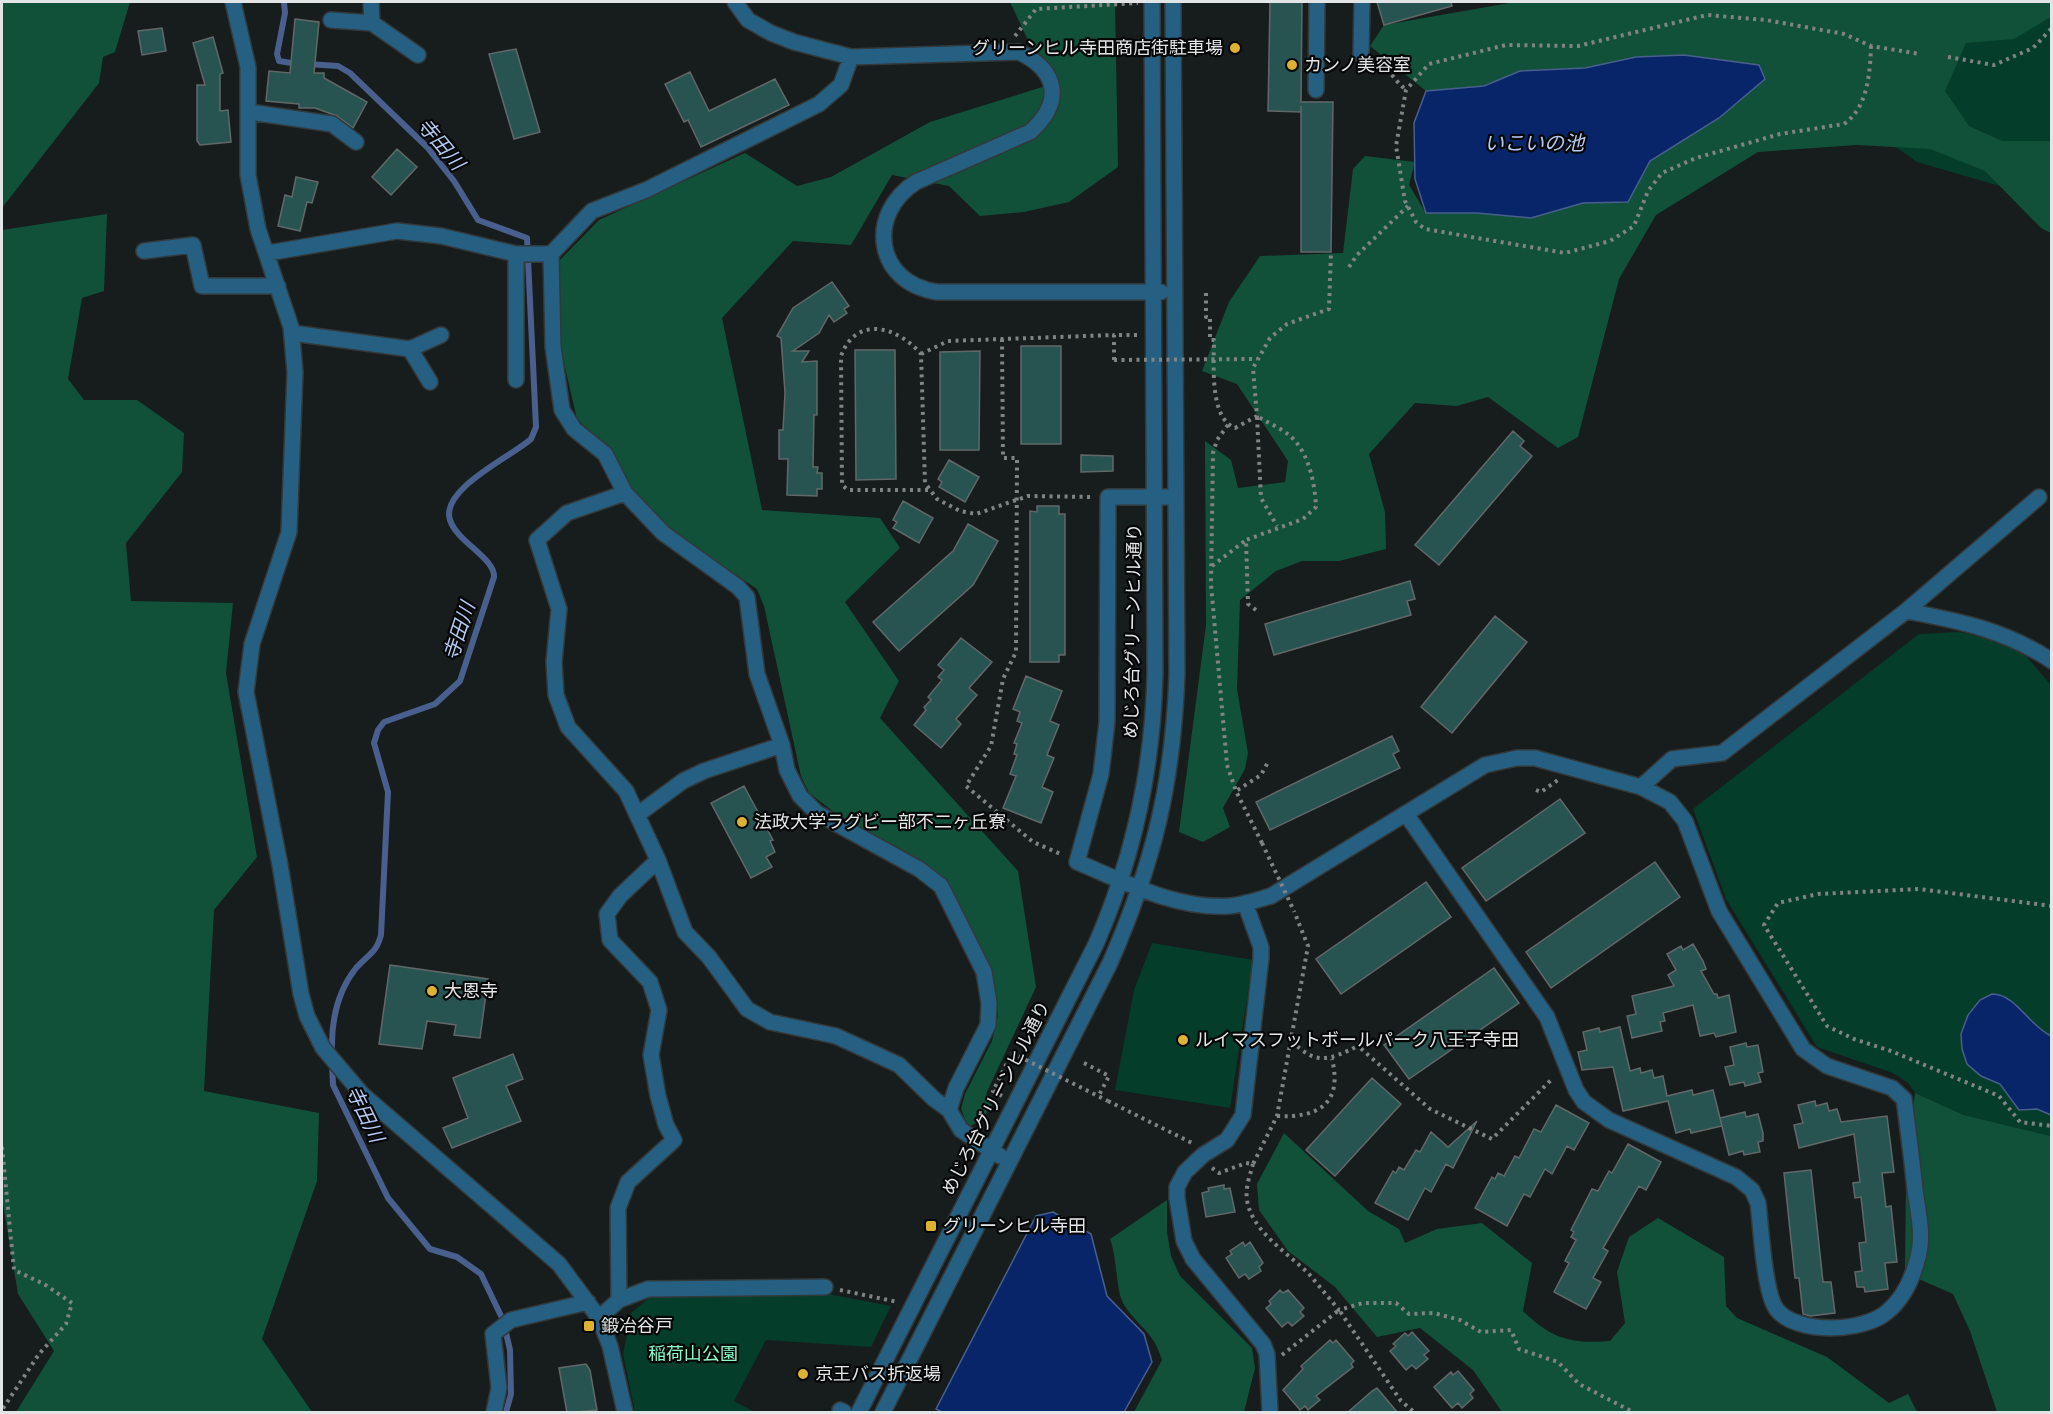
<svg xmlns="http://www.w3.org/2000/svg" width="2053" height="1414" font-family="'Fira Sans','Noto Sans JP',sans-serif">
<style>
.green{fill:#043d29}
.forest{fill:#115139}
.water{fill:#082569;stroke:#495f8e;stroke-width:1.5}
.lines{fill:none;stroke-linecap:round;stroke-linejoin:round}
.stream{stroke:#495f8e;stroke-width:6}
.building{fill:#275450;stroke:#626868;stroke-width:1.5}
.minor-casing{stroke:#333839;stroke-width:18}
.path{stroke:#808485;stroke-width:4;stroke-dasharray:3 4.5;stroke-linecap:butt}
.minor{stroke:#256083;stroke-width:15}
.path-bridge{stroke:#808485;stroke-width:4;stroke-dasharray:3 4.5;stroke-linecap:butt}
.poi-dot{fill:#ddb233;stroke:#050606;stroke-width:2}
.labels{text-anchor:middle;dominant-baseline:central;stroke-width:4.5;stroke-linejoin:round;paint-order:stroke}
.poi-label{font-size:18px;fill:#e2e5e6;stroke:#050606;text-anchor:start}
.street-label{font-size:18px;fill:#e2e5e6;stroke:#050606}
.park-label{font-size:18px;fill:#8bfac9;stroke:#050606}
.water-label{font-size:20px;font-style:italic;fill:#b4c9f2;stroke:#050606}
</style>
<rect width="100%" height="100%" fill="#171c1d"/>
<path class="green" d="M1984 2H2051V192L2010 189 1917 162 1874 132Z
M1959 632 2013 641 2051 685V1136L1964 1115 1915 1093 1908 1083 1893 1073 1817 1047 1726 899 1693 809 1919 634Z
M1152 943 1253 960 1230 1108 1115 1090 1134 990Z
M823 1293 891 1306 871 1347 766 1340 734 1401 755 1412H635L623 1354 631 1313 651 1296Z"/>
<path class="forest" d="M2 2H130L115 52 103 57 99 83 2 208Z
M1010 2H1115L1118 167 1069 202 1024 212 980 216 949 186 892 175 851 245 793 241 722 318 762 510 880 518 900 548 845 602 899 681 880 718 1018 871 1036 987 986 1094 995 1100 982 1120 968 1127 961 1109 965 1094 992 1041 998 1016 991 968 943 877 920 860 847 822 809 793 801 776 764 606 757 589 675 534 634 494 611 452 577 419 559 342 558 262 599 220 745 153 797 186 831 177 930 122 1049 85Z
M1515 2H2051V17L2014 39 1966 43 1945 91 1969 126 2002 141H2051V233L2041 228 1985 171 1930 149 1857 145 1758 152 1656 215 1619 279 1578 437 1558 448 1488 397 1457 406 1415 403 1369 454 1385 512 1386 549 1339 561H1302L1276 571 1240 600 1237 689 1248 753 1245 769 1223 808 1230 827 1203 842 1179 832 1206 625 1205 441 1231 460 1238 488 1285 482 1288 461 1237 384 1202 371 1229 302 1260 256 1343 253 1353 169 1365 156 1415 162 1409 185 1426 213H1477L1531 218 1583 203 1628 202 1650 161 1677 142 1636 57 1585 68 1520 71 1484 86 1426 91 1370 46 1384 25Z
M107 214 104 291 82 298 68 379 84 400H137L184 433 182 472 126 543 131 601 233 603 226 673 257 857 214 910 204 1091 319 1113 317 1181 262 1339 312 1412H16L54 1351 18 1294 2 1198V230Z
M1915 1093 1964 1115 2051 1136V1412H1997L1970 1331 1953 1294 1905 1273 1906 1173Z
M1284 1133 1368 1211 1399 1229 1405 1243 1437 1229 1482 1223 1532 1263 1523 1311C1552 1339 1571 1344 1610 1341L1625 1323 1617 1272 1629 1237 1658 1218 1724 1257 1726 1306 1737 1318 1827 1357 1889 1403 1908 1394 1917 1412H1502L1473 1370 1420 1328 1377 1337 1335 1287 1288 1251 1259 1210 1257 1184Z
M1167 1200V1232L1171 1256 1180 1276 1252 1348 1255 1368 1244 1412H1134L1162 1360C1152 1328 1136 1326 1123 1303 1116 1290 1117 1257 1110 1239Z"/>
<path class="water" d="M1684 55 1759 65 1765 79 1719 118 1650 161 1628 202 1583 203 1531 218 1477 213H1426L1415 179 1414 123 1426 91 1484 86 1520 71 1585 68 1636 57Z
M1992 994C2016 994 2028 1025 2051 1036V1115L2037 1109 2019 1110 2000 1084 1981 1076 1967 1064 1962 1049 1961 1034 1968 1015 1980 1000Z
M1053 1212 1091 1234 1107 1296 1144 1334 1152 1362 1124 1412H942L936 1409 1036 1216Z"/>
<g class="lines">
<path class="stream" d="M284 2 285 13 277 54 279 61 298 64
M308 64 338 66 350 73 427 147 454 181 478 220 527 238 536 427 531 439C511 457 440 489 450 520 457 542 495 558 494 577L460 681 435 704 384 722 378 730 374 743 388 792 381 935C376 954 368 954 356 968 337 992 331 1022 332 1052
M332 1063 333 1085 388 1198 430 1249 457 1257 481 1274 503 1320 510 1350 511 1394 506 1412"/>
</g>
<path class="building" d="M1270 2H1302L1301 102H1333L1331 252H1301V106V112L1268 111Z
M1377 2H1451L1452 6 1384 25Z
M295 19 319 22 314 73H324V78L367 102 353 128 337 116 315 108H299V104L266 101 269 71 290 73Z
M162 28 166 51 142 55 138 31Z
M213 37 223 73 220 74V111L228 110 231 142 200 145 197 141V85H205L193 43Z
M516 49 540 132 514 139 489 54Z
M690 72 709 111 775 79 789 105 701 147 688 120 684 122 665 84Z
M397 149 417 167 391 195 372 177Z
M296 177 318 182 312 203 307 202 300 231 278 226 285 195 292 197Z
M832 282 849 306 844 309 847 313 834 322 829 315 819 333 793 351H809L802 362 817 361V415H814L813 467H818L817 473H822V489H817V496L787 495 788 459H779V430H783L785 393 781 338 777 336 793 308Z
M1021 346H1061V444H1021Z
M855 350H895L896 479 856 480Z
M980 351 979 450H940V352Z
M1513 431 1524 441 1520 446 1532 456 1439 565 1415 545Z
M1081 455 1113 456V471L1081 472Z
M949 460 979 477 965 502 939 487 942 482 938 479Z
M903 501 933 518 919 543 893 528 897 522 893 520Z
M1037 506H1059V514H1065V655H1059V662H1030V511L1037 512Z
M968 524 998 541 973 585 899 651 873 622 953 551Z
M1410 581 1415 599 1407 601 1411 615 1274 655 1265 624Z
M1495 616 1527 642 1452 733 1421 707Z
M961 638 992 662 969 688 977 695 956 719 961 724 941 748 914 725 926 710 924 707 931 700 928 697 942 680 938 677 944 670 938 665Z
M1026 676 1062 691 1050 721 1059 725 1047 755 1054 758 1042 787 1053 792 1041 823 1003 808 1016 776 1010 774 1017 755 1014 754 1017 744 1014 743 1022 723 1017 721 1020 712 1013 709Z
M1392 736 1399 751 1393 754 1400 768 1270 830 1256 802Z
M744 786 773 840 770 841 775 852 766 857 772 867 751 878 711 803Z
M1560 799 1585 833 1486 901 1462 868Z
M1655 862 1680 897 1551 988 1526 952Z
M1426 882 1451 917 1341 994 1316 959Z
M1693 944 1703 961 1706 969 1701 971 1714 994H1717L1718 998 1729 995 1736 1032 1716 1037 1714 1033 1700 1036 1693 1005 1663 1013 1665 1021 1660 1022 1662 1031 1632 1038 1627 1016 1636 1014 1632 996 1674 986 1668 975 1676 970 1667 954 1681 946 1683 950Z
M390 965 488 979 480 1038 454 1035 456 1025 427 1021 422 1049 379 1044Z
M1494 968 1519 1003 1409 1079 1384 1045Z
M1620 1027 1630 1071 1640 1068 1641 1073 1652 1070 1654 1078 1663 1076 1667 1096 1692 1090 1693 1095 1713 1090 1722 1126 1691 1133 1690 1129 1676 1133 1668 1101 1623 1111 1613 1067 1582 1070 1578 1052 1587 1050 1583 1032 1599 1028 1600 1032Z
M1746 1043 1747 1047 1758 1045 1763 1072 1758 1073 1761 1082 1745 1086 1744 1082 1730 1085 1725 1067 1734 1065 1730 1047Z
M513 1054 523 1079 506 1086 521 1121 452 1148 443 1128 468 1118 453 1078Z
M1372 1078 1401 1104 1335 1176 1306 1150Z
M1815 1101 1816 1106 1827 1103 1829 1111 1837 1109 1841 1122 1887 1116 1894 1172 1882 1173 1886 1207 1891 1206 1897 1262 1885 1263 1888 1289 1865 1292 1864 1287H1857L1855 1272 1862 1271 1859 1243 1866 1242 1861 1197 1855 1198 1853 1183 1860 1182 1854 1134 1799 1148 1794 1125 1803 1123 1798 1105Z
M1556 1105 1589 1123 1574 1150 1567 1146 1552 1174 1545 1169 1530 1197 1524 1194 1507 1226 1475 1208 1492 1177 1495 1179 1498 1173 1504 1176 1515 1156 1519 1158 1534 1129 1541 1132Z
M1745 1112 1746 1117 1758 1114 1763 1133V1141L1758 1142 1760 1152 1744 1155 1743 1151 1729 1155 1720 1118Z
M1477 1121 1453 1168 1446 1164 1431 1192 1425 1188 1408 1220 1375 1203 1393 1171 1396 1173 1399 1167 1404 1170 1416 1150 1420 1152 1431 1132 1448 1147Z
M1628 1144 1661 1162 1646 1190 1639 1186 1603 1248 1608 1251 1593 1278 1601 1282 1586 1309 1554 1292 1569 1263 1565 1261 1576 1240 1571 1237 1574 1232 1571 1230 1592 1189 1598 1191 1609 1171 1612 1173Z
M1811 1170 1823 1282H1831L1835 1313 1810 1316 1803 1314 1799 1278H1795L1784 1173Z
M1224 1185V1189L1230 1188 1235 1212 1206 1217 1202 1193 1209 1191 1208 1188Z
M1243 1242 1245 1246 1250 1242 1263 1263 1259 1267 1261 1271 1249 1279 1245 1274 1239 1278 1226 1258 1232 1254 1230 1251Z
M1280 1290 1283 1293 1288 1290 1304 1308 1300 1312 1304 1316 1292 1326 1288 1322 1282 1327 1266 1308 1271 1304 1269 1301Z
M1412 1332 1429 1351 1424 1355 1428 1359 1416 1369 1412 1365 1406 1370 1390 1351 1396 1346 1393 1344 1405 1333 1408 1336Z
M1330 1340 1333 1343 1336 1340 1354 1361 1351 1364 1353 1367 1316 1396 1320 1400 1308 1410 1305 1406 1300 1410 1283 1390 1303 1369 1301 1366Z
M586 1364 590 1370 597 1410 567 1413 559 1368Z
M1458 1371 1474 1390 1470 1394 1473 1398 1462 1408 1458 1403 1452 1408 1434 1387 1451 1372 1453 1375Z
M1377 1388 1398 1413H1347L1372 1391Z"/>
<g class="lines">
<defs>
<path id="minor" d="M233 2 248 67V175L258 229 291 327 295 372 289 532 252 644 246 692 280 865 301 994 307 1016 323 1048 362 1094 559 1264 599 1318 610 1346 625 1412
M371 2 372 23
M735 2 748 20 771 33 794 42 851 57 1019 52C1059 71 1063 103 1030 132L916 182C866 214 875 283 937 292H1161
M331 20 372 23 418 55
M1361 54 1362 2
M1316 90 1317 2
M250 112 332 124 356 142
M144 251 193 245 202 286H278
M268 253 397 231 441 236 516 254H551L592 211 646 190 819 104 841 85 851 57
M516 254V380
M551 254 553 347 562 410 574 429 605 454 625 493 663 533 738 587 747 597 757 674 782 745 787 770 800 796 817 813 919 869 941 886 984 972 989 1003 988 1025 956 1088 949 1110 961 1130 1000 1156
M292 333 410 349 430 382
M410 349 441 335
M625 493 567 513 537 540 559 609 554 662 556 695 568 727 626 791 658 860 685 932 709 957 747 1009 770 1022 836 1036 899 1065 934 1099 949 1110
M1176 497H1108L1107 722 1101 774 1077 862C1125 882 1177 910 1230 906 1243 905 1257 900 1271 896L1485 765 1517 758H1535L1641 787 1670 802 1685 821 1719 911 1803 1049 1827 1066 1892 1088 1904 1099C1908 1129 1912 1160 1915 1190 1918 1212 1924 1235 1918 1257 1913 1277 1903 1299 1887 1312 1864 1332 1798 1335 1777 1310 1764 1294 1761 1226 1758 1203L1752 1190 1736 1177 1609 1120 1584 1102 1576 1090 1547 1017 1406 814
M1906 611C1960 621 2005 630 2052 661
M1641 787 1672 759 1722 753 1906 611 2039 497
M637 815 683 781 704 771 782 745
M1245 903 1261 947V958L1243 1115 1227 1140 1203 1155 1185 1172 1177 1187V1198L1184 1241 1193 1259 1263 1344 1267 1354 1270 1412
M619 1300 618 1208 628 1182 674 1140 666 1125 658 1096 651 1055 659 1010 650 982 610 940 607 914 620 896 658 860
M599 1318 619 1300 648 1289 825 1287
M840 1410 844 1412
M494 1412 499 1388 493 1334 511 1320 588 1302
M859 1412 1096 944C1134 857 1153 768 1155 673L1152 2
M883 1412 1110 963C1154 862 1173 784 1177 674L1173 2"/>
</defs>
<use href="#minor" class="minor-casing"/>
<path class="path" d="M1015 36 1036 9 1138 3
M1871 46C1870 73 1868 107 1844 124L1780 134 1696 158 1662 173 1648 191 1634 226 1610 241 1565 253 1425 229 1416 222 1405 201 1396 146 1406 90 1429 64 1506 45 1578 46 1707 15 1766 20 1844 34 1871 46 1920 54
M1948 57 1994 65 2033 48 2052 28
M1377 58C1389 69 1394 80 1406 90
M1349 267 1357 255 1408 206
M1206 293V317H1210V340H1214C1214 363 1209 418 1235 428L1257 416 1253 368 1270 338 1287 324 1329 309 1331 252
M1002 339 1003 458H1017L1016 652 1003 679 991 746 966 786 1033 842 1063 855
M921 354 948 341 1114 335
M1114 360V335H1137
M1257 417 1261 498 1277 526
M1228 425 1217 440 1213 453 1211 584 1227 765 1236 791
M928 490H848L842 485 841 356C856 315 897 326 921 354L925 483 937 499 960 511 976 514 1028 496 1092 497
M1212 566 1246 540
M1256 610 1248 604 1246 540 1303 519 1316 507C1315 484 1309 452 1290 436 1281 428 1268 423 1257 416
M1536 790 1541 792 1558 780
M1262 843 1236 791 1261 775 1268 762
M2052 906 1919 889 1818 894 1778 903 1764 925 1827 1026 1854 1039 1891 1051 1999 1096 2020 1122 2052 1126
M1369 1031 1358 1046 1430 1109 1492 1139 1553 1078
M1292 1041C1316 1066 1329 1060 1358 1046
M1084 1063 1109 1076 1098 1097
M1002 1096 993 1091 1012 1053
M1108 1101 1194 1144
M1277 1116C1318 1118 1343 1104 1332 1059
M2 1147 14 1270 44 1284 72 1303 66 1324 39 1354 2 1410
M1253 1164C1250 1175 1245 1188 1247 1200 1252 1232 1288 1253 1309 1274 1319 1286 1329 1298 1339 1310L1363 1303H1396L1409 1314 1434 1313 1460 1320 1481 1332 1511 1330 1519 1349 1558 1362 1579 1384 1633 1412
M1212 1168 1219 1173 1246 1163 1253 1164 1277 1116 1308 946 1294 911
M840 1290 898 1302
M1282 1355 1339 1310 1401 1401 1414 1412"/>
<use href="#minor" class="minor"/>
<path class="path-bridge" d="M1114 360 1257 359
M1262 843 1294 911
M1012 1053 1108 1101"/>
</g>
<g class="poi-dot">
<circle cx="1235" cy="48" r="6"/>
<circle cx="1292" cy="65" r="6"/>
<circle cx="742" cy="822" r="6"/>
<circle cx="432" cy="991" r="6"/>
<circle cx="1183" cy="1040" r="6"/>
<rect x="925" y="1220" width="12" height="12" rx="3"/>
<rect x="583" y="1320" width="12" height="12" rx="3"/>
<circle cx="803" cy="1374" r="6"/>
</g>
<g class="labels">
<g class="poi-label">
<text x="1223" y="48" text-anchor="end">グリーンヒル寺田商店街駐車場</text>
<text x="1304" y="65">カンノ美容室</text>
<text x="754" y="822">法政大学ラグビー部不二ヶ丘寮</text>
<text x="444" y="991">大恩寺</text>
<text x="1195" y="1040">ルイマスフットボールパーク八王子寺田</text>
<text x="943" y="1226">グリーンヒル寺田</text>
<text x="601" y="1326">鍛冶谷戸</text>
<text x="815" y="1374">京王バス折返場</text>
</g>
<g class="street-label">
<text transform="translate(1133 631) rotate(-89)">めじろ台グリーンヒル通り</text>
<text transform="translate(996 1098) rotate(-63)">めじろ台グリーンヒル通り</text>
</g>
<g class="park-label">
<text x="693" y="1354">稲荷山公園</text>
</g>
<g class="water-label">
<text x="1534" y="143">いこいの池</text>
<text transform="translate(441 144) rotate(50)">寺田川</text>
<text transform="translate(459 631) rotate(-72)">寺田川</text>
<text transform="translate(365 1114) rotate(64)">寺田川</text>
</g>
</g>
<rect width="2053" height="1414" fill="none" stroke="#e2e5e6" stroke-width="6"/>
</svg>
